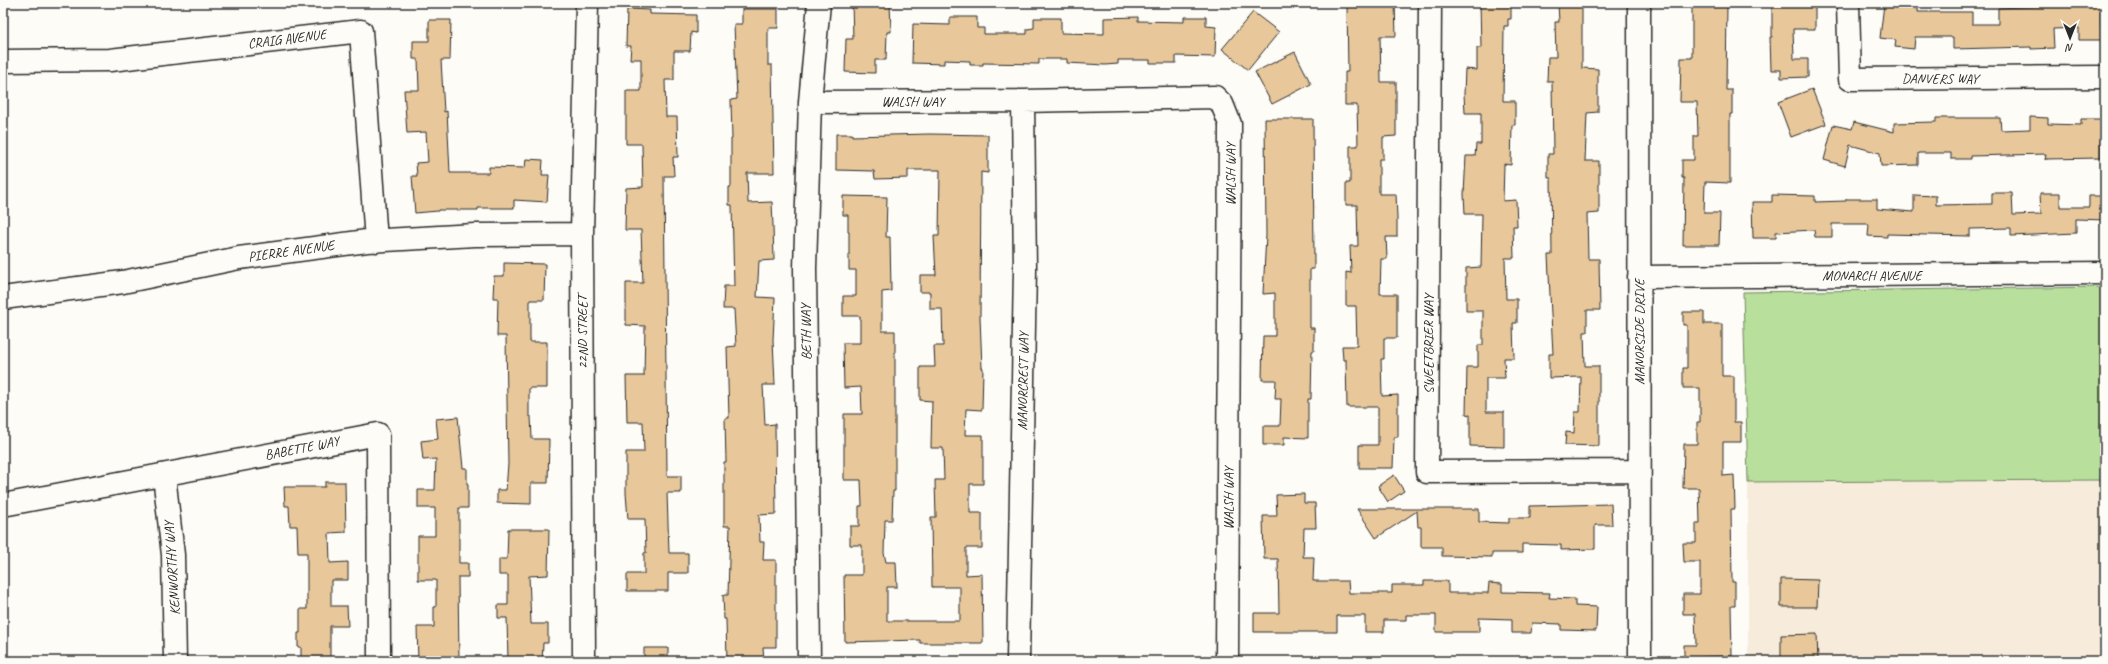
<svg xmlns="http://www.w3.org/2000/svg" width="2108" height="664" font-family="Caveat,sans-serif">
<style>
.built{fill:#f7ecdb}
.green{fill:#b8df9b;stroke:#728563}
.building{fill:#e8c89b;stroke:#2b2b2b}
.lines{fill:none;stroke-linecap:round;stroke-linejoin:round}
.minor-casing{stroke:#2b2b2b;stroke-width:25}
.minor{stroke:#fdfcf7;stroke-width:22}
.labels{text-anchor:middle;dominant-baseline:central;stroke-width:4;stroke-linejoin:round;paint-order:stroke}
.street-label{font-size:14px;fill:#2b2b2b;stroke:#fdfcf7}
</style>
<rect width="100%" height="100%" fill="#fdfcf7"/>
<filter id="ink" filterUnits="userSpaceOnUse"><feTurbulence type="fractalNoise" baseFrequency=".025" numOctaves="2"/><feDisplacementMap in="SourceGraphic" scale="8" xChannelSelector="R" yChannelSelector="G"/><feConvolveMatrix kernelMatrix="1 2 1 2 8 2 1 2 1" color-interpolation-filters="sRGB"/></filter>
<g filter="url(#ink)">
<path class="built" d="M2105 480V661H1748V482Z"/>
<path class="green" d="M2105 287V480L1748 482 1743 292Z"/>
<path class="building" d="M852 3H890L891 32H887L886 60H875V73L845 72 846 39H853Z
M1347 3H1395L1396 36H1380L1381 82H1396V136L1383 137V159H1379V194H1396L1397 218V237H1386L1387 259H1381L1380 294H1397V338H1384V359H1381L1382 396 1398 395V437H1394L1393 468H1359V445H1378V407H1347L1346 360H1343L1342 346H1357L1356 306H1346V272L1351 273 1350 246H1358L1357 205H1346V183H1350V146H1358L1357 105H1345V72H1348Z
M1480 3H1511V19H1508V26H1504L1503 101H1515V125H1512L1511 165 1504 164 1503 201 1516 200 1517 226H1513L1514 258H1505L1506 299H1517V323H1513L1514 358H1504L1505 378H1486V412H1504V447L1470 446V415L1466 414 1467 367H1478V345H1483V311H1466V268L1481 267 1482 214H1465L1464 194 1466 156H1475L1476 144H1481V113H1465L1464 94 1465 69 1477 70V48H1481Z
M1558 3H1582V68L1598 69V112L1587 113 1585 161H1599V213L1587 214 1588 259H1599L1600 310H1587V332H1584L1585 366H1599V446L1565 445 1566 432 1574 433 1575 412H1580L1581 377 1549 378V354H1553L1548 255H1552L1551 178H1548V154H1553L1552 81H1547L1548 57H1556L1555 22H1559Z
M1692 3H1727L1726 90H1732V114H1730V183L1705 182 1704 213H1720L1719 245H1683L1684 178H1682V160H1694V136H1698L1697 102H1680L1681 58H1692Z
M1772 3H1795V6H1815V29H1793L1794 59H1808V77L1781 78V70H1771L1770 37H1772Z
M1884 4 1918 8V12H1972V24H1998V8L2101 4V27H2105V40H2079V28L2053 29 2054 48 2031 49V47L1953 49V37H1915L1914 49 1895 47 1896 40 1880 38Z
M627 9 650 10V14L696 15V33L691 32 690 51H674V80H665L666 117H677L678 157H673L674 176H664L667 476H681V493H667L669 553H688V573H668V591H627V574H644V553H646L645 519H628L626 493V452H644L643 422H627L626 376H644L645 326 626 325V283H643L641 230H625L626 188 643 187 642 144H626V91H641V59H630L631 46H626Z
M742 9H778V28H768V65H772L774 173H747L748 203 772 202 773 226 774 260 759 261 757 297 775 298 773 340 775 385H763L765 425 775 424 776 514 759 515 760 542H764L763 560H776V647H763L764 661H727L726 619H724L723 595H728L730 526H724V462H726L725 418H729L727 347 736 346 734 309H723L724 286H734L732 205H729V187H731V139H732L731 100 737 99 734 24H742Z
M1253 12 1279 32 1248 70 1222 49Z
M950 17H977V28H984V34H1027V29L1034 28V18H1061V33L1104 34V18L1138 17V21L1184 22V17H1206V26L1216 27 1215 57 1176 56V63H1150V60H1118V64L1105 65 1067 63V59H1039V64L983 63V65H970V61L944 60V64L912 63 913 24 950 25Z
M429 20H451L450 60H441L444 112 447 111 450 173H489V167L525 168 526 159 543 160 542 175H549L547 202 514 200V208H478V210H438V211L415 213 412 176H417L416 163 428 162 426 132 407 133 404 90H419L418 59H413V41H429Z
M1295 52 1311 84 1272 104 1255 72Z
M1812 89 1826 124 1791 137 1778 102Z
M2030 117 2048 118V124L2081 125V119H2105V142H2101V158L2045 159 2046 154 1971 156V159H1951V153H1918V165L1881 166 1880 153 1850 145 1845 166 1824 160 1833 125 1852 129 1854 122 1894 132V123L1936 122V118H2000L2001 130 2030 129Z
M1265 119H1313L1314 269H1310V328H1314V351H1312L1311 399H1308V438L1284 437V445H1263V426H1280L1281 399H1275L1276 380H1262L1263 336H1275V293L1263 294 1266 235Z
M836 134H852V136L929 134 988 135V173L981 172 980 317 982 368H983L982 410 966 409 965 435H983V484H970V513H982V548H966V575L982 574 983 643H920V640L845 642 844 575H862V545H850V526H859V506H862L861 480H844V414H862L861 387 844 388 843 343H860V316H843V296H856V270H849V232H848V215H843V196L887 197 886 237H890L891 291 882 292V331H895V491H893L892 520H885L884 553 886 562H896L897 587H887V621H960V587H932L931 517H936L935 480H944L943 448H931L932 401 920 400V367H935L934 346H943L942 309H930V292H920V275H936L934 236H939L940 170H908V178L875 179 874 171 836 170Z
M1992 193H2012L2013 215 2041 214 2040 193H2060V207H2089V196H2105V220L2076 219V233L2011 236V228L1970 229V236L1887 234V237L1868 236 1869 224H1832V237H1815L1814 230 1776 232V238H1753L1752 202H1772V195L1815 196V202L1846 201V199H1877V209L1914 212V195L1936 196V205L1992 204Z
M504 263 545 264 544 300H530V342H547V388H529V416H531L532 439H549L548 483H531V504L497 503V490H506L508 464 506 336H497L498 298H493L494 276H504Z
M1683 312H1704V324H1722V376H1734V422H1741V442H1723V476L1734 475 1735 509H1731L1732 582H1735V606H1731L1732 656 1703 657V661H1684V645H1696L1695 614H1683V594H1700V562H1684L1683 543H1696V523H1700L1699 488H1683L1684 444H1697V422H1700V388H1683V368H1687V325H1683Z
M458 417 463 468H467V484H468V508H459V563H468V577H458L459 661H418L417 627H434V607H436V580H418V536H435V508H418V490H435L436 459 423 460 421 441 438 439 436 419Z
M1394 475 1404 491 1388 502 1378 486Z
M325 482H345L346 532 329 533 330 563 348 562V580H331V606H347L348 626H330V661H301V647H298V633H300V609H307V553H298L297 526H290L289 506H285L284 487H325Z
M1304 494V503H1315L1316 528H1304L1303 557H1314L1313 581H1348L1349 593H1392V585H1424V581H1448V593H1488L1489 583 1502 584V592L1550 593 1549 598 1575 599V606L1597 607 1596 631 1561 630V624L1532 623 1531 633H1512V619L1479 618V632H1436V615H1406V620H1384V632H1365V616H1337V632H1254V613H1279L1278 559H1264L1263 516H1277L1276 495Z
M1611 504 1612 525H1595V549L1561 550V545L1522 544V553H1492V557L1442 556V547H1421V527H1418L1417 511 1376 538 1357 509H1479V522L1509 523V518H1530V506Z
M508 529H549L548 575 529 576 531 624H548V643H543L542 661H508L507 618H498V605H508V575H499V559H507Z
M1781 579 1818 580 1817 607H1781Z
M1817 634 1818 661H1781V635Z
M644 648H668V661H644Z"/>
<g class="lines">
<defs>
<path id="minor" d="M1430 3 1427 472 1639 471
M1639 3 1640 661
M1848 3 1850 79 2105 77
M3 61 110 60 361 31 376 241
M810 102 1023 101 1215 97 1222 104 1230 124 1227 661
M1639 277 2105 273
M3 298 123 282 239 258 367 241 475 235 582 234
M164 475 173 555 175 661
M3 505 378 434 379 661
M584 661 582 234 587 3
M809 661 805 268 810 102 819 3
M1018 661 1025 269 1023 101"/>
</defs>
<use href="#minor" class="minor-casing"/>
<use href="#minor" class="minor"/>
</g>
</g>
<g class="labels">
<g class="street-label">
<text transform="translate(287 39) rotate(-7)">CRAIG AVENUE</text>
<text x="1940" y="78">DANVERS WAY</text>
<text x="913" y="101">WALSH WAY</text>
<text transform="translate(1230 174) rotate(-90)">WALSH WAY</text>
<text transform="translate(291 251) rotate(-8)">PIERRE AVENUE</text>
<text x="1872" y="275">MONARCH AVENUE</text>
<text transform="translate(582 332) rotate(-90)">22ND STREET</text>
<text transform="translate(806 332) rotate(-91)">BETH WAY</text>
<text transform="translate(1639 332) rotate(-90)">MANORSIDE DRIVE</text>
<text transform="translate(1428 344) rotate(-90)">SWEETBRIER WAY</text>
<text transform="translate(1023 381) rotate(-89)">MANORCREST WAY</text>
<text transform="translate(302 448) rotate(-11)">BABETTE WAY</text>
<text transform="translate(1228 498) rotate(-90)">WALSH WAY</text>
<text transform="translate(172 568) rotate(-94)">KENWORTHY WAY</text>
</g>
</g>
<rect width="2108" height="664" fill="none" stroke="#fdfcf7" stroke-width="16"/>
<rect x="8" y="8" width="2092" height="648" fill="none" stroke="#2b2b2b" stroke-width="1.5" filter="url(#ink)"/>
<g transform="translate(2070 38) rotate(180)" stroke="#fdfcf7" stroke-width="3" paint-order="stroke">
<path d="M0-3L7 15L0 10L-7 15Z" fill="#2b2b2b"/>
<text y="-6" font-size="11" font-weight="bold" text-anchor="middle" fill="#2b2b2b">N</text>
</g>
</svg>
